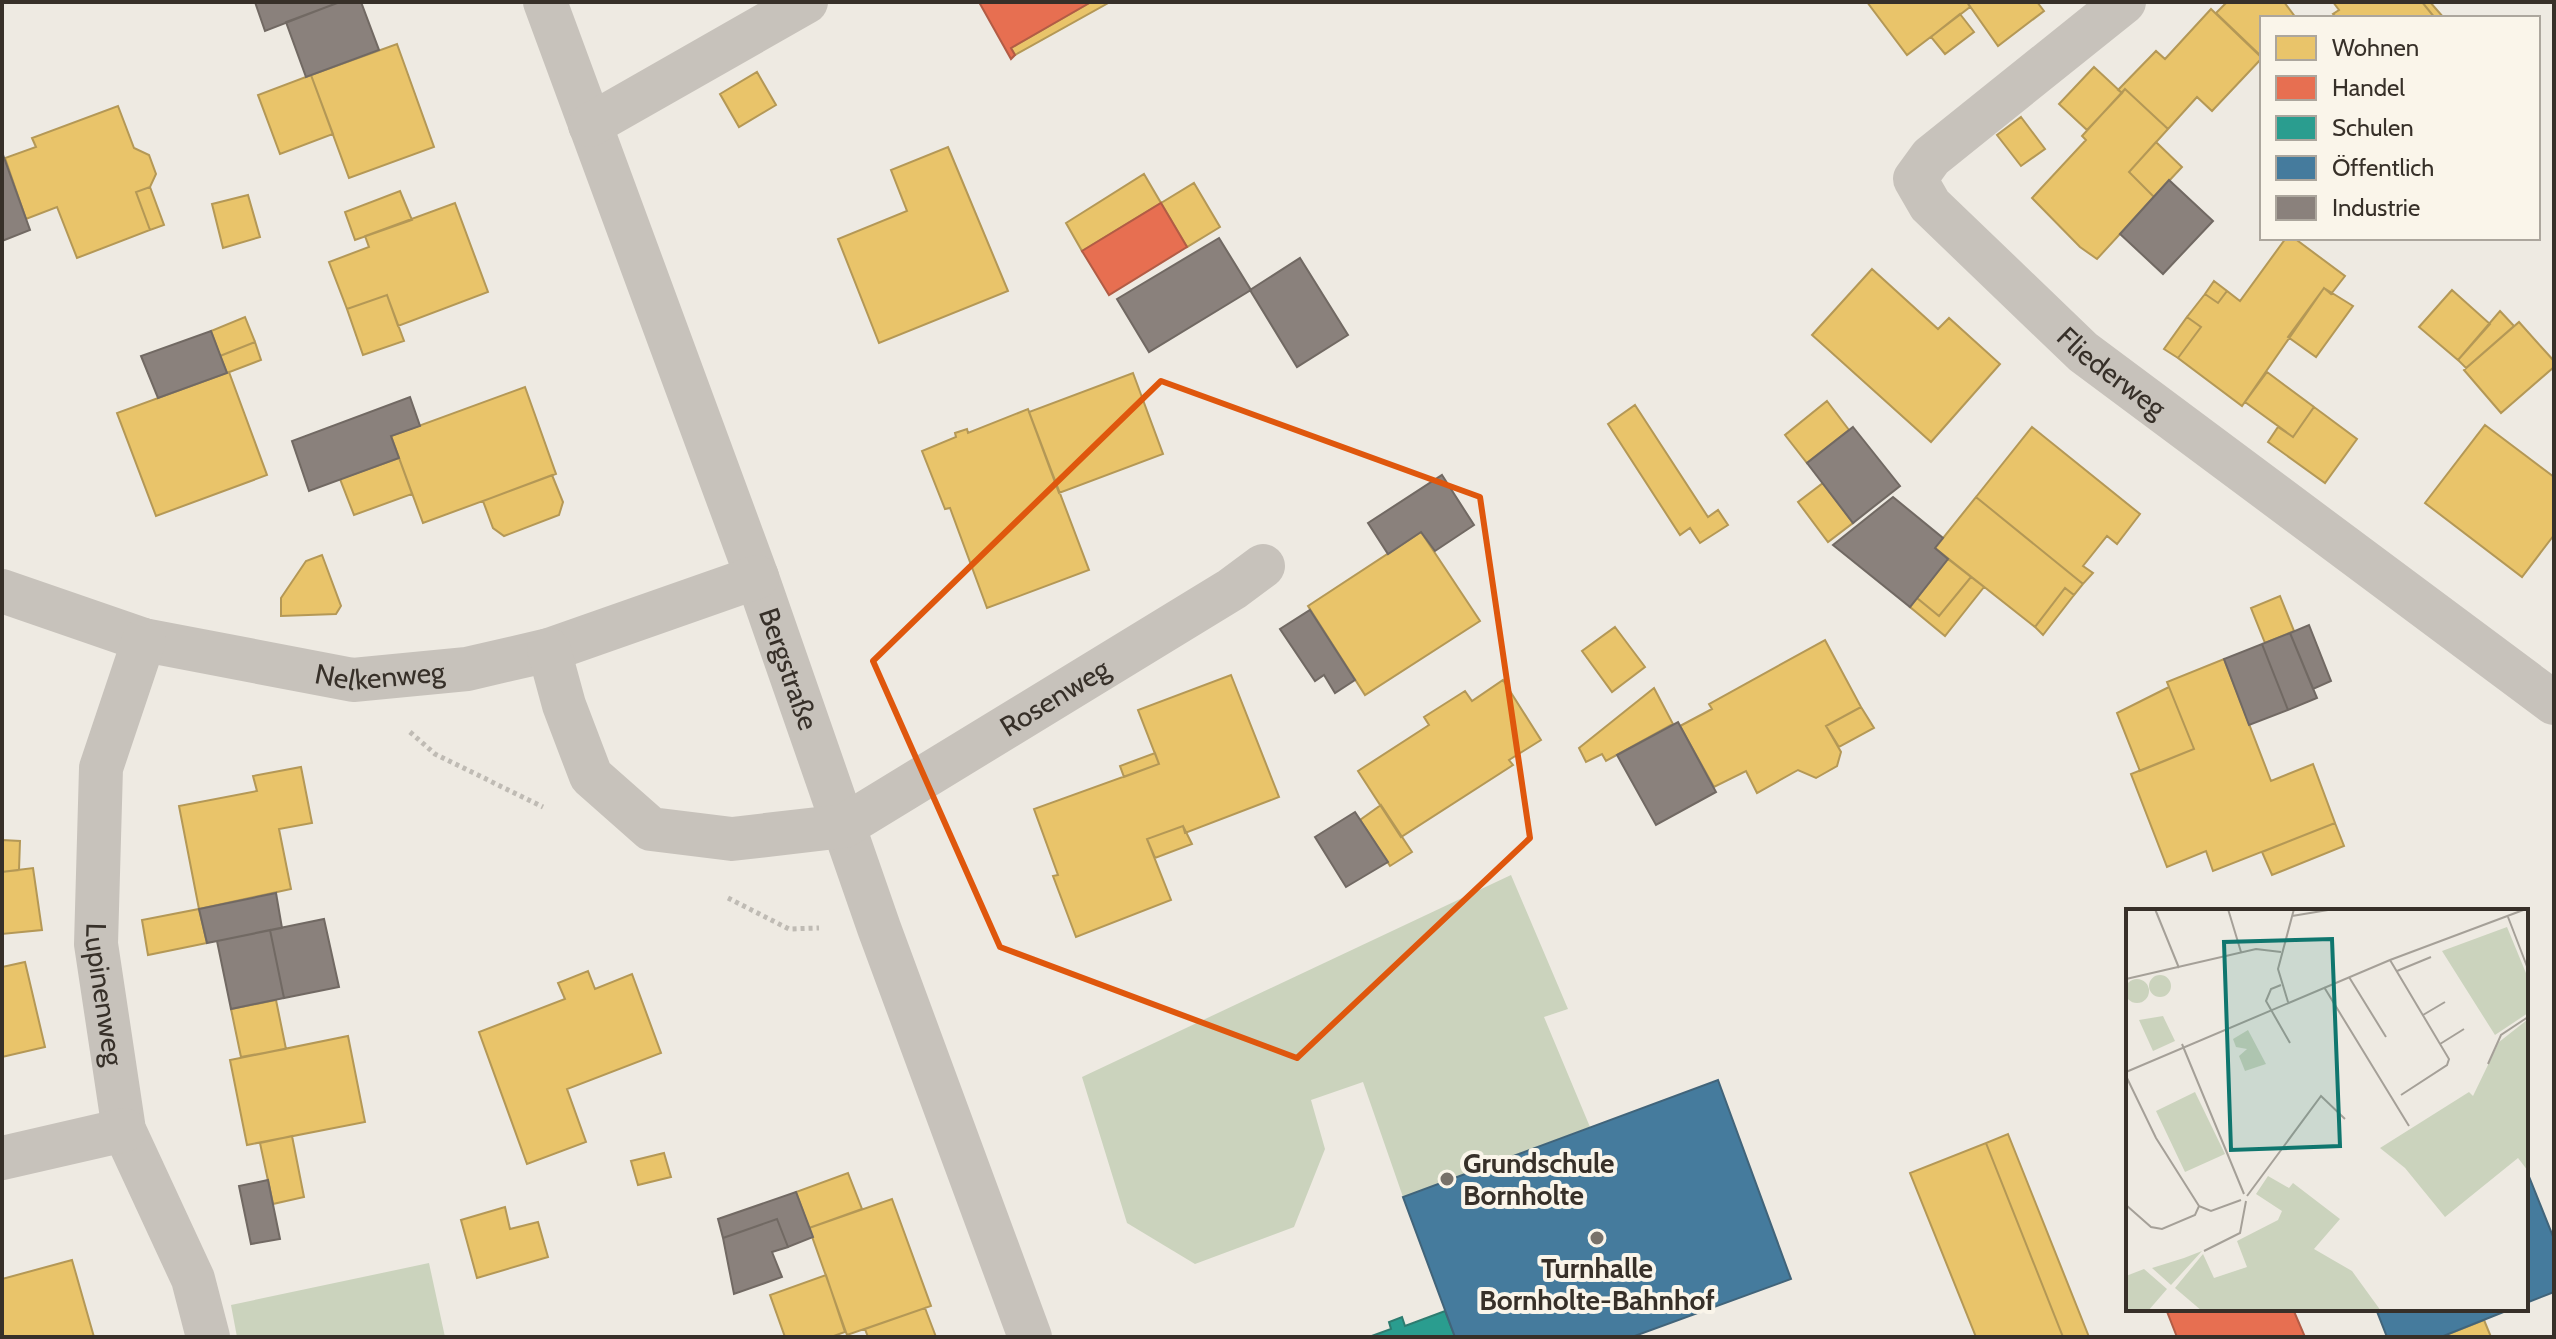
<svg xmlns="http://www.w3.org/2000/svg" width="2556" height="1339" font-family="Cabin,sans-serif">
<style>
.green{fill:#cbd3bd}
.homes{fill:#e9c46a;stroke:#b49856;stroke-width:2}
.shops{fill:#e76f51;stroke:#b25c45;stroke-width:2}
.schools{fill:#2a9d8f;stroke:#2e7c70;stroke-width:2}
.public{fill:#457b9d;stroke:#41647a;stroke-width:2}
.industry{fill:#8a817c;stroke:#716963;stroke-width:2}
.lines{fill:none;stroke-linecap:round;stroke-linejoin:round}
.path{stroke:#bfbbb4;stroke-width:5;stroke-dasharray:4 4;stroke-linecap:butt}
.minor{stroke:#c7c2bb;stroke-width:44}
.marked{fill:none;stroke:#df570d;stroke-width:6;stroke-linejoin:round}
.poi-dot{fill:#77716a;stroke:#faf5ea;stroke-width:3}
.labels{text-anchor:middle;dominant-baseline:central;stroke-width:8;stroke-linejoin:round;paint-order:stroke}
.street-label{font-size:28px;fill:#373029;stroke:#faf5ea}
.poi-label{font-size:28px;font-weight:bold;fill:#373029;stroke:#faf5ea;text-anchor:start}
.inset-road{fill:none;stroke:#a5a098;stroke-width:2}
.view{fill:#0f766e;fill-opacity:0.15;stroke:#0f766e;stroke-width:4}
.inset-edge{fill:none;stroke:#373029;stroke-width:4}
</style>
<rect width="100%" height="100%" fill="#eeeae2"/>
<path class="green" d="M1511 875 1568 1009 1544 1017 1590 1127 1403 1197 1363 1082 1311 1100 1325 1149 1294 1227 1195 1264 1127 1223 1082 1077Z
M429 1263 445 1337H237L231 1305Z"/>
<path class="homes" d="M1091 2H1110L1015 55 1011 48Z
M1867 2H1967L1970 7 1907 55Z
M1967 2H2037L2044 11 1998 46Z
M2227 2H2284L2296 18H2262V57L2216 13Z
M2333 2H2422L2435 18H2337L2333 14 2339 10Z
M2422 2H2430L2444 18H2435Z
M2211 9 2262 58 2212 111 2197 97 2168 129 2125 89 2122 93 2118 90 2156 51 2165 59Z
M1960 14 1974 32 1945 54 1931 37Z
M397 44 434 147 349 178 311 75Z
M2094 67 2122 93 2087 130 2059 104Z
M757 72 776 105 739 127 720 94Z
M311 75 333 134 280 154 258 95Z
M2125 89 2168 129 2129 172 2154 197 2097 259 2080 247 2032 198 2086 140 2082 136Z
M118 106 134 148 149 155 156 174 150 187 136 192 150 230 77 258 57 207 26 219 5 158 36 147 32 138Z
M2021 117 2045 149 2021 166 1997 135Z
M2156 142 2182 167 2154 197 2129 172Z
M948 147 1008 291 879 343 838 239 907 211 891 170Z
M1144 174 1161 203 1082 251 1066 223Z
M1194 183 1220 227 1187 247 1161 203Z
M150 187 164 225 150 230 136 192Z
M400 191 412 220 355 240 345 212Z
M248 195 260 237 223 248 212 204Z
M455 203 488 292 398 326 387 295 347 309 329 262 369 247 365 236Z
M2286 238H2294L2345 276 2331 294 2324 288 2242 406 2178 358 2201 327 2187 317 2205 294 2218 303 2227 291 2240 301Z
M1872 269 1938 329 1949 318 2000 364 1931 442 1812 335Z
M2214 281 2227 291 2218 303 2205 294Z
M2324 288 2353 306 2316 357 2288 337Z
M2452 290 2490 324 2458 360 2419 327Z
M387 295 404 341 363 355 347 309Z
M2500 311 2514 326 2466 368 2458 360Z
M245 317 255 342 220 356 211 331Z
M2187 317 2201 327 2178 358 2164 349Z
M2519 322 2554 361V367L2501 413 2464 370Z
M255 342 261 360 227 373 220 356Z
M229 372 267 475 156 516 117 413Z
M2267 372 2314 407 2293 437 2245 402Z
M1133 373 1163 454 1059 493 1029 412Z
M525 387 556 474 423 523 391 436Z
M1827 401 1849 430 1807 463 1785 435Z
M1635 405 1708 517 1718 510 1728 525 1700 543 1690 528 1680 535 1608 424Z
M2314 407 2357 439 2325 483 2268 442 2278 427 2293 437Z
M1028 409 1089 570 987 608 950 508 945 509 922 451 956 437 955 433 967 429 968 433Z
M2485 425 2554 477V535L2522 577 2425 503Z
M2032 427 2140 514 2117 544 2107 536 2083 566 2093 573 2083 584 1976 497Z
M399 458 412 494 354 515 340 479Z
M552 475 563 502 559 515 504 536 493 528 483 501Z
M1823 483 1853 523 1828 542 1798 502Z
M1976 497 2083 584 2074 595 2065 588 2035 627 1935 548Z
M1421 532 1480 621 1365 695 1308 606Z
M322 555 341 606 336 614 281 616V598L306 561Z
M1948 559 1971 577 1939 616 1917 598Z
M1971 577 1984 587 1945 636 1910 607 1917 598 1939 616Z
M2065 588 2074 595 2043 635 2035 627Z
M2280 596 2294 631 2265 643 2251 608Z
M1615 627 1645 667 1612 692 1582 651Z
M1825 640 1861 707 1826 726 1841 752 1837 766 1816 778 1798 770 1757 793 1746 771 1714 787 1680 726 1712 709 1709 704Z
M2224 659 2271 781 2313 764 2335 823 2213 871 2206 851 2167 867 2131 774 2194 749 2167 682Z
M1231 675 1279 797 1185 833 1183 826 1147 839 1171 900 1076 937 1053 876 1058 875 1034 809 1159 764 1138 710Z
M1503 680 1541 740 1509 760 1513 765 1401 837 1358 771 1429 725 1424 717 1465 691 1472 701Z
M2169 687 2194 749 2140 771 2117 713Z
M1654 688 1673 724 1606 761 1602 754 1586 762 1579 748Z
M1861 707 1874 728 1839 747 1826 726Z
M1155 753 1159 764 1124 777 1120 766Z
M301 767 312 823 279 829 291 889 199 909 179 806 257 791 253 776Z
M1381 805 1412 852 1390 866 1360 820Z
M2335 823 2344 846 2272 875 2262 852Z
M1183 826 1192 844 1155 858 1147 839Z
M2 840 20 841 19 870 2 872Z
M33 868 42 930 2 934V872Z
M199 909 207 943 148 955 142 920Z
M25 962 45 1047 2 1057V967Z
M588 971 595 989 632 974 661 1053 567 1089 586 1142 527 1164 479 1032 565 999 558 983Z
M276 1000 286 1049 241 1057 231 1009Z
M348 1036 365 1122 247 1145 230 1060Z
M2008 1134 2089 1337H2063L1986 1143Z
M292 1136 304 1197 273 1204 260 1143Z
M1986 1143 2063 1337H1976L1910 1173Z
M664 1153 671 1177 638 1185 631 1161Z
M848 1173 862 1209 809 1228 796 1192Z
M892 1199 931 1306 847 1335 809 1228Z
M505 1207 510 1229 538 1222 548 1257 477 1278 461 1220Z
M72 1260 94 1337H2V1279Z
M826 1275 845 1332 831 1337H785L770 1295Z
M925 1308 936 1337H868L865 1329Z
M2484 1320 2491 1337H2441Z"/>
<path class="shops" d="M979 2H1091L1011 48 1015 55 1011 59Z
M1161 203 1187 247 1109 295 1082 251Z
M2166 1309H2293L2305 1337H2177Z"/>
<path class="schools" d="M1445 1311 1455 1337H1369L1391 1329 1389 1322 1402 1317 1405 1326Z"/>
<path class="public" d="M1718 1080 1791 1279 1632 1337H1455L1403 1197Z
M2526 1169 2554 1239V1292L2526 1303Z
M2376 1309H2511L2441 1337H2387Z"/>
<path class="industry" d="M255 2H331L332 5 265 31Z
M340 2H361L379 50 306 77 286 22Z
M2 152 30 230 2 241Z
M2169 180 2213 221 2163 274 2120 234Z
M1219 238 1251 290 1149 352 1117 299Z
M1300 258 1348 335 1297 367 1250 290Z
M211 331 227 373 158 398 141 356Z
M410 397 420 426 391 436 399 458 309 491 292 441Z
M1853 427 1900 486 1853 523 1807 463Z
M1442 475 1474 525 1435 551 1421 532 1388 554 1368 523Z
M1893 497 1943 538 1935 548 1948 559 1910 607 1833 545Z
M1310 610 1355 680 1335 693 1324 675 1315 681 1280 629Z
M2309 625 2331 681 2313 689 2290 633Z
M2290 633 2317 698 2288 710 2262 644Z
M2262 644 2288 710 2249 725 2224 659Z
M1678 722 1716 792 1656 825 1617 755Z
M1355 812 1388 862 1346 887 1315 837Z
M276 893 282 928 207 943 199 909Z
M324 919 339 987 284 998 270 930Z
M270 930 284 998 231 1009 217 941Z
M268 1180 280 1239 251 1244 239 1186Z
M796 1192 813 1237 788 1247 777 1219 723 1238 718 1219Z
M777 1219 788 1247 772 1252 782 1277 734 1294 723 1238Z"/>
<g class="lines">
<path class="path" d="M410 732 435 754 543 807
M728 898 789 929 819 928"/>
<g class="minor">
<path id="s1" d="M545 2 757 577 879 928 1030 1337"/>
<path id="s2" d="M2124 2 1931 157 1915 179 1930 205 2083 352 2554 703"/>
<path d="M590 125 806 2"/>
<path id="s3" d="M2 591 144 640 353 680 467 669 549 650 757 577"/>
<path id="s4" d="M144 640 101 768 96 944 124 1130 193 1279 208 1337"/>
<path id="s5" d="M549 650 564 705 591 776 651 829 732 839 844 826 1232 589 1263 566"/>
<path d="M2 1158 124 1130"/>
</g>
</g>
<path class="marked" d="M1161 381 1480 497 1530 838 1297 1058 1000 947 873 661Z"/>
<g class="poi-dot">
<circle cx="1447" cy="1179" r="8"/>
<circle cx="1597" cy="1238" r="8"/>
</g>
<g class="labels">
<g class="street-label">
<text stroke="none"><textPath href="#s2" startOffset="552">Fliederweg</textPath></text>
<text stroke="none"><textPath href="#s1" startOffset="710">Bergstraße</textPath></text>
<text stroke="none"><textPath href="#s3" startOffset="390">Nelkenweg</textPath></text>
<text stroke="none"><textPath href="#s5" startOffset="654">Rosenweg</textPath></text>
<text stroke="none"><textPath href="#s4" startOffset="362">Lupinenweg</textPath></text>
</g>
<g class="poi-label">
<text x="1463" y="1163">Grundschule<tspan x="1463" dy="32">Bornholte</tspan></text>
<text x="1597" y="1268" text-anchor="middle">Turnhalle<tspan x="1597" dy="32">Bornholte-Bahnhof</tspan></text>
</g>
</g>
<g transform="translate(2126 909)">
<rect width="402" height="402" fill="#eeeae2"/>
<path d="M381 18 402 69V104L369 126 316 42ZM23 77a11 11 0 1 1 22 0a11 11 0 1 1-22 0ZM-1 82a12 12 0 1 1 24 0a12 12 0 1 1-24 0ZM37 107 49 132 27 142 13 111ZM401 111 402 262 392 249 319 308 279 259 254 239 343 183 347 187 373 133ZM122 121 140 155 119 162 113 147 121 140 110 138 107 130ZM69 183 99 245 59 263 30 202ZM142 267 163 279 167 274 214 310 188 340 226 362 255 402H76L49 379 77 345 88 369 121 358 111 332 152 311 156 302 130 285ZM76 342 45 376 26 359 58 349ZM18 360 41 380 22 402H0V367Z" fill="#cbd3bd"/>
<path class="inset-road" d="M29 0 53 59M102 0 115 43M166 7 208 0M382 8 402 60M264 51 323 150 321 156 275 186M271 62 305 48M223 68 260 128M0 70 130 40 155 43M155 76 145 80 140 92 164 134M198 78 283 217M162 93 152 60 168 0M297 106 319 93M56 135 118 285M314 135 338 120M362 155 375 126 402 108M0 163 264 51 400 0M0 167 30 229 73 297M121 287 195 187 219 210M0 296 25 318 36 320 69 306 73 297 85 302 115 291M78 342 114 324 120 292"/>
<path class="view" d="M206 30 214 237 105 241 98 33Z"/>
<rect width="402" height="402" class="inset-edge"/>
</g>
<rect width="2556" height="1339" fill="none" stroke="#373029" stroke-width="8"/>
<rect x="2260" y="16" width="280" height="224" fill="#faf5ea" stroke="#aca69d" stroke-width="2"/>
<rect x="2276" y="36" width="40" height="24" fill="#e9c46a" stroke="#aca69d" stroke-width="2"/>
<text x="2332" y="56" font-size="24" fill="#373029">Wohnen</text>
<rect x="2276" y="76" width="40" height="24" fill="#e76f51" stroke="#aca69d" stroke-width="2"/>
<text x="2332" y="96" font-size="24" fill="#373029">Handel</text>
<rect x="2276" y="116" width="40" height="24" fill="#2a9d8f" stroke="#aca69d" stroke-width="2"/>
<text x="2332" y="136" font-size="24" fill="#373029">Schulen</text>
<rect x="2276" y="156" width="40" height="24" fill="#457b9d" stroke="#aca69d" stroke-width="2"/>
<text x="2332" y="176" font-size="24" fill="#373029">Öffentlich</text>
<rect x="2276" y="196" width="40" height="24" fill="#8a817c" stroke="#aca69d" stroke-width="2"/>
<text x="2332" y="216" font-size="24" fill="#373029">Industrie</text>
</svg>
